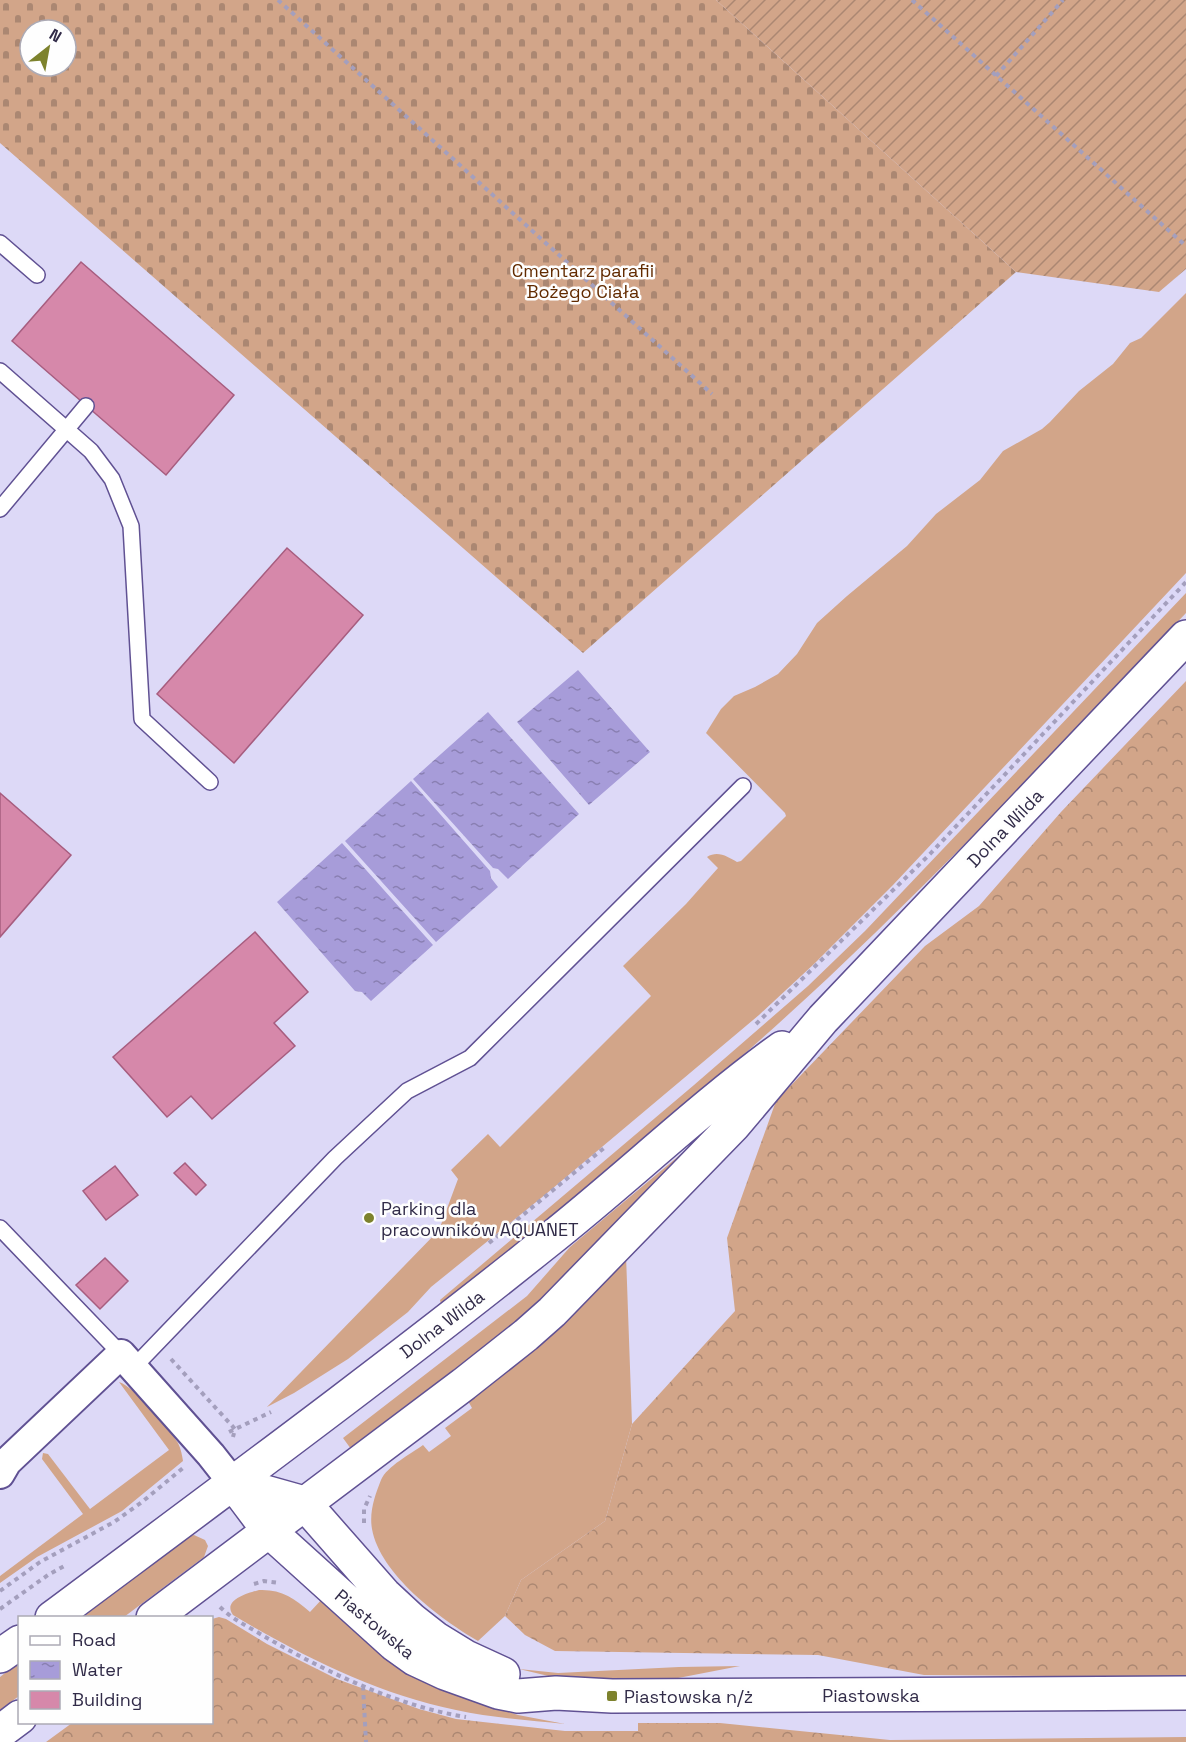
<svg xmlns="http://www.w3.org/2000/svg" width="1186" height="1742" font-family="'Space Grotesk',sans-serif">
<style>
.grass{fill:#d2a589}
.forest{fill:url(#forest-crowns)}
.cemetery{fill:url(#cemetery-stones);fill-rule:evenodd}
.garden{fill:url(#garden-furrows)}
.water{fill:url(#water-ripples)}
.building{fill:#d688aa;stroke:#a75d7f;stroke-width:1.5}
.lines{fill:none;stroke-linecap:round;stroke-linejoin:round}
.lane-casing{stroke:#605193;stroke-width:18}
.street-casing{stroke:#605193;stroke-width:32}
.secondary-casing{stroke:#605193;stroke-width:36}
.path{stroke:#a49fbd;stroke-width:4;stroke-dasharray:4.5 4.5;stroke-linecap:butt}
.lane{stroke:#fff;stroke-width:15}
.street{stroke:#fff;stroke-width:28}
.secondary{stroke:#fff;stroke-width:33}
.poi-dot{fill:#7d822d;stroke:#fefefe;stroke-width:2}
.labels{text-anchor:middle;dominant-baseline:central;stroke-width:5;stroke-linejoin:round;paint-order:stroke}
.park-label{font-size:18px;fill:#622b00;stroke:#fefefe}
.street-label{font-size:18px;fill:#312b48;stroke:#fefefe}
.poi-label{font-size:18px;fill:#312b48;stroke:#fefefe;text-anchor:start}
</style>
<defs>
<pattern id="forest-crowns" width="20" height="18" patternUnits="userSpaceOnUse" patternTransform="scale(1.5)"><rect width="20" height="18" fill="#d2a589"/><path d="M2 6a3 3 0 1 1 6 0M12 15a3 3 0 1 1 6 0" fill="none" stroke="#ab8772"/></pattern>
<pattern id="cemetery-stones" width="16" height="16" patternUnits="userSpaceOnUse" patternTransform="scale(1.5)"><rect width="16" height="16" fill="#d2a589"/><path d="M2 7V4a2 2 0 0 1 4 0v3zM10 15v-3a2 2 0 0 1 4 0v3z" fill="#ab8772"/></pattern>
<pattern id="garden-furrows" width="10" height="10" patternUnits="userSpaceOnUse" patternTransform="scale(1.5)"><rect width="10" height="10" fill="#d2a589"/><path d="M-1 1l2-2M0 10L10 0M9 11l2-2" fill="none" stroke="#ab8772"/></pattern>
<pattern id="water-ripples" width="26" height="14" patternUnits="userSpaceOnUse" patternTransform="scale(1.5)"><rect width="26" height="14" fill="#a79cd9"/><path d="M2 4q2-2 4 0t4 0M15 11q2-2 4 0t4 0" fill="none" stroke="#897fb2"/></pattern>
</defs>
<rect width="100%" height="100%" fill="#ddd9f7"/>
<path class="grass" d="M1186 293V573L893 885 814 964 759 1015 546 1194 431 1287 408 1312 348 1359 294 1393 267 1407 439 1230 458 1179 451 1170 488 1134 500 1147 651 996 623 966 686 904 718 868 707 857C718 850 728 857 737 862L741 861 786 816 785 813 706 733 721 709 734 696 755 687 778 674 797 654 817 623 847 596 907 546 936 514 980 480 1003 451 1042 429 1050 422 1079 391 1113 364 1130 343 1141 338Z
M1186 593V613C1069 737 952 861 828 978 705 1093 573 1200 441 1304L440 1300 694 1085 808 986 865 931Z
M693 1144 576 1270 507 1330 351 1449 343 1438 527 1296 570 1247Z
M626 1255 632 1424 605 1521 521 1580 505 1616 478 1641C440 1619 380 1574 372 1529 369 1512 375 1495 381 1480 387 1466 411 1454 423 1445L429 1452 451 1436 445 1428 472 1408 468 1401 519 1361Z
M119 1382C135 1387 169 1428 178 1443 181 1449 182 1455 183 1461L122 1511 37 1557 0 1583V1576L83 1514 42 1459 43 1453 48 1454 90 1509 169 1450Z
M194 1535 205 1540 208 1546 204 1557 124 1617 79 1618 189 1536Z
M259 1590C281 1589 294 1598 310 1612L323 1598 473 1700 518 1715 565 1724C529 1720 492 1718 456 1710 377 1694 302 1656 233 1615 222 1600 248 1593 259 1590Z
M19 1662V1696L0 1710V1677Z
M740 1666 673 1679 634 1681 557 1678 519 1669 558 1673 679 1667Z"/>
<path class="forest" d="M1186 681V1677L924 1675 818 1655 555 1651 525 1635 505 1616 521 1580 605 1521 632 1424 735 1311 727 1238 776 1101 925 946 979 906 1061 812Z
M219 1617 226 1619 267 1644 337 1679 419 1709 456 1719 565 1731H638V1723H720L890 1740 1186 1737V1742H46L72 1723 212 1722V1619Z"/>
<path class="cemetery" d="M0 0H716L1016 272 583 653 0 143ZM30 30H66V66H30Z"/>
<path class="garden" d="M716 0H1186V269L1159 292 1016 272Z"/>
<path class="water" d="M578 670 650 752 589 805 517 722Z
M488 712 579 814 508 879 498 869 493 868 413 779Z
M411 781 490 871 491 878 498 887 436 942 345 841Z
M342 843 433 945 371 1001 362 992 355 991 277 902Z"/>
<path class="building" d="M81 262 234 395 166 475 12 341Z
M287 548 363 615 234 763 157 694Z
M0 793 71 855 0 937Z
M255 932 308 992 274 1023 295 1046 212 1119 191 1096 167 1117 113 1057Z
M185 1163 206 1185 196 1195 174 1173Z
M115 1166 138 1195 106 1220 83 1191Z
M105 1258 128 1281 100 1309 76 1285Z"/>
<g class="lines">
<defs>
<path id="lane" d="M0 243 37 275
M0 371 91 451 112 479 131 526 142 719 210 782
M0 509 86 406
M0 1228 121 1354
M133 1368 335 1158 407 1091 470 1058 743 786"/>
<path id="street" d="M0 1474 7 1462 121 1354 211 1455 233 1483"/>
<path id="secondary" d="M233 1483 269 1531 394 1644 415 1659 445 1673 498 1692 518 1696 556 1693 612 1696 1186 1693
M233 1483 304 1503 384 1594 412 1620 435 1638 466 1657 503 1674
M52 1618C218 1494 384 1372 545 1243 625 1180 699 1108 782 1048
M153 1618 464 1384 526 1335 552 1312 734 1125 823 1019 1186 637
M0 1656 20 1642
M0 1732 20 1717"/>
</defs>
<use href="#lane" class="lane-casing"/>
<use href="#street" class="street-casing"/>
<use href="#secondary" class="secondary-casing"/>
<path class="path" d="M278 0 712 394
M912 0 1186 246
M996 76 1063 0
M756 1024 930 854 1186 582
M489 1243 604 1148
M171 1359 235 1429 233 1437
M229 1432 271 1412
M364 1523V1509L370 1496
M254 1584 264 1581 279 1583
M0 1591 40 1562 114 1522 142 1502 183 1468
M220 1607C232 1619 247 1626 262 1635 322 1670 396 1706 466 1717
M0 1609 48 1575 66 1565
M363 1686 366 1742"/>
<use href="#lane" class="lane"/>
<use href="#street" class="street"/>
<use href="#secondary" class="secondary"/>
</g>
<g class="poi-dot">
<circle cx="369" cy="1218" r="6"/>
<rect x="606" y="1690" width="12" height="12" rx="3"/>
</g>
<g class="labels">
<g class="park-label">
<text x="583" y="270">Cmentarz parafii<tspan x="583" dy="21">Bożego Ciała</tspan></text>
</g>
<g class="street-label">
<text transform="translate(1005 828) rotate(-46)">Dolna Wilda</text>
<text transform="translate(442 1324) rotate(-37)">Dolna Wilda</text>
<text transform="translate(375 1624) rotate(40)">Piastowska</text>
<text x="871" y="1695">Piastowska</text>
</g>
<g class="poi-label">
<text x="381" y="1208">Parking dla<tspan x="381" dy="21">pracowników AQUANET</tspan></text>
<text x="624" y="1696">Piastowska n/ż</text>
</g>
</g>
<rect x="18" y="1616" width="195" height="108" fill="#fefefe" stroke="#acaab5" stroke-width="1.5"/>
<rect x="30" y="1636" width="30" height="9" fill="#ffffff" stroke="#acaab5" stroke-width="1.5"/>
<text x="72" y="1646" font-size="18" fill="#312b48">Road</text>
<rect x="30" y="1661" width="30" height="18" fill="url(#water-ripples)" stroke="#acaab5" stroke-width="1.5"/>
<text x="72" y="1676" font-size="18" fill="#312b48">Water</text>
<rect x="30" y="1691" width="30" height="18" fill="#d688aa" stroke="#acaab5" stroke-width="1.5"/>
<text x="72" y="1706" font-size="18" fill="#312b48">Building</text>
<g transform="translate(48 48) rotate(31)"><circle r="28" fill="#fefefe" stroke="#acaab5" stroke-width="1.5"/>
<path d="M0-4.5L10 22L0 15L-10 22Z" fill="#7d822d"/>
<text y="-9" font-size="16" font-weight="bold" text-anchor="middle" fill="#312b48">N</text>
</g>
</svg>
